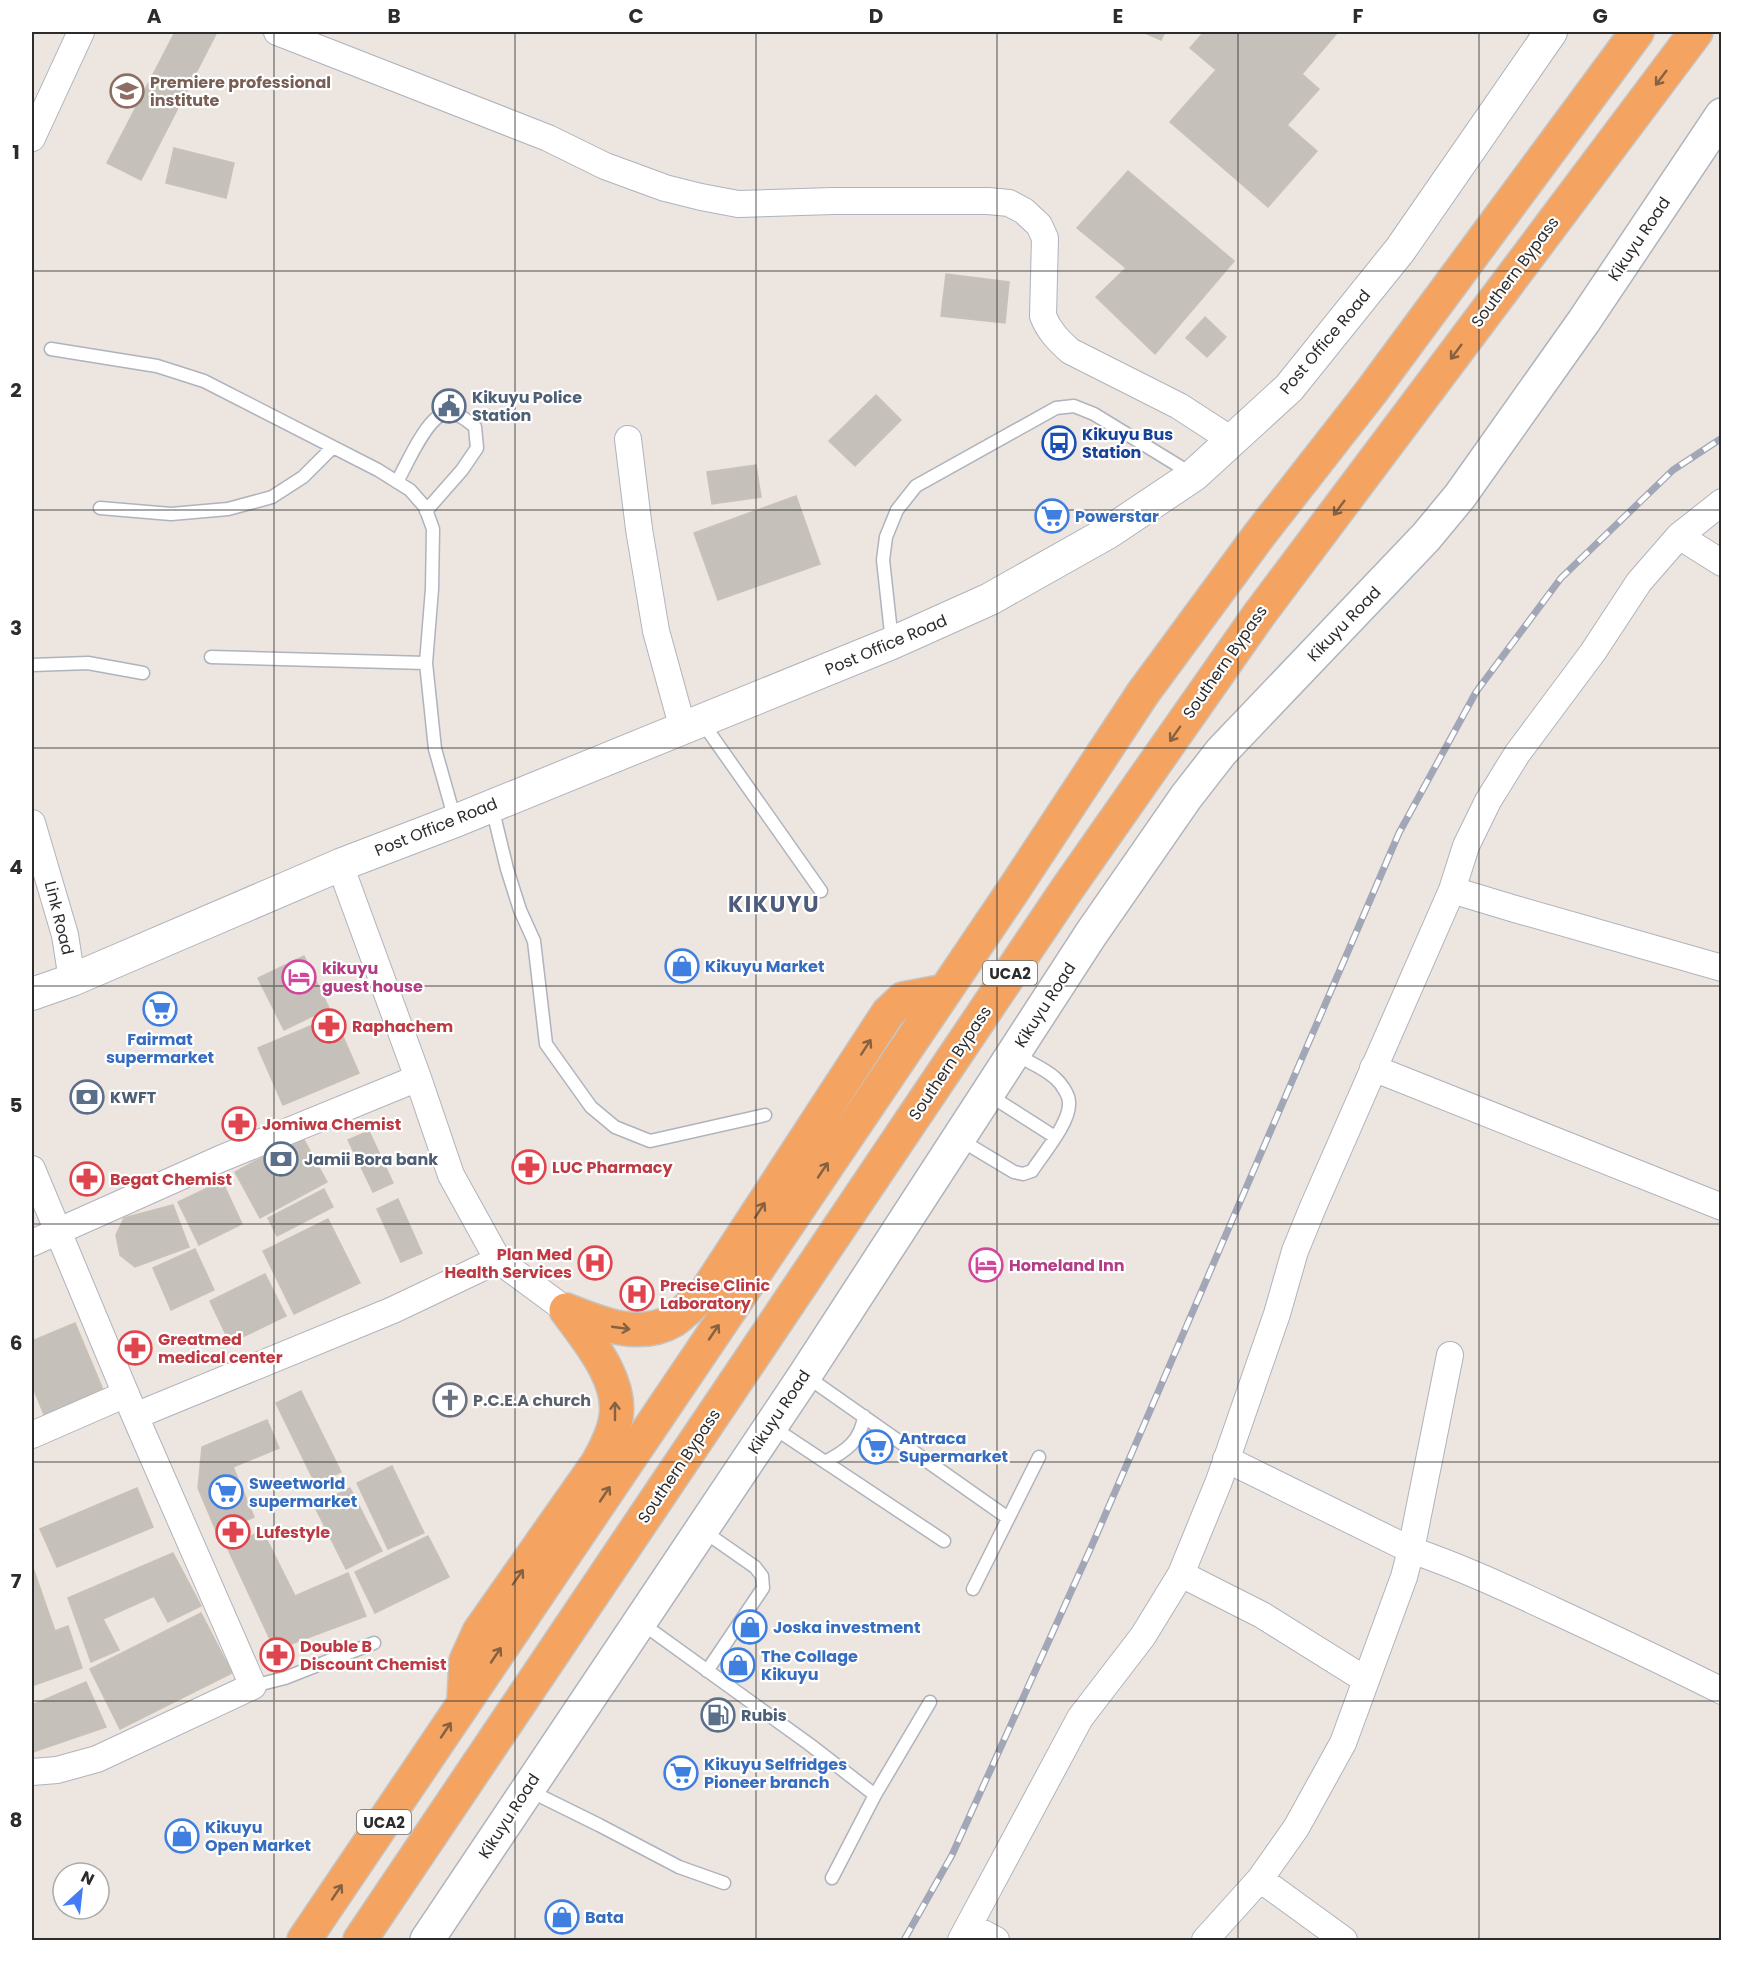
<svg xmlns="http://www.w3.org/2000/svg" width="1753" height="1972" font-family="Poppins,sans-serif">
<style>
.building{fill:#c6c0ba;stroke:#c9c1b8;stroke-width:1.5}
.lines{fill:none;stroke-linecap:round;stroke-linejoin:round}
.service-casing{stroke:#afb3bc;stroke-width:15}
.minor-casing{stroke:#afb3bc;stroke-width:28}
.tertiary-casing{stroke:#afb3bc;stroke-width:34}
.secondary-casing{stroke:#afb3bc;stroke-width:36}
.trunk-casing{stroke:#c4c4c4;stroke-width:36}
.service{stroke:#fff;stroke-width:12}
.minor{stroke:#fff;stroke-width:26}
.tertiary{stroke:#fff;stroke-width:32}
.secondary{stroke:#fff;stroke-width:33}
.trunk{stroke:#f4a460;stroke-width:33}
.rail-casing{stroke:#a1a7b6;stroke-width:7}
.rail{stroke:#fff;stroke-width:4.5;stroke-dasharray:14;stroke-linecap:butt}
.oneway{stroke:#866243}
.grid{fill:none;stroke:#2c2c2c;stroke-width:1.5;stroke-opacity:0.55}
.labels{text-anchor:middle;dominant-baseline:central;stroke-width:4.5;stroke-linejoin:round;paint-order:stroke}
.shield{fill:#fff;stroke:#6b6b6b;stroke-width:1.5}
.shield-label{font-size:15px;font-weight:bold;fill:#2c2c2c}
.education-label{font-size:16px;font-weight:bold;fill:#785e54;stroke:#fff;text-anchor:start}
.street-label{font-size:16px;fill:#2c2c2c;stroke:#fff}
.service-label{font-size:16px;font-weight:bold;fill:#4e5e75;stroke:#fff;text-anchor:start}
.transit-label{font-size:16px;font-weight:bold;fill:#164399;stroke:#fff;text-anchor:start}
.shop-label{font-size:16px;font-weight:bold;fill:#366cbe;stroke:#fff;text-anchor:start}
.hotel-label{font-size:16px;font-weight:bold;fill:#b23c85;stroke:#fff;text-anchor:start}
.health-label{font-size:16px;font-weight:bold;fill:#be3a42;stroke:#fff;text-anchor:start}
.worship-label{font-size:16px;font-weight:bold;fill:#5b616d;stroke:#fff;text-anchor:start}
.district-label{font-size:22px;font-weight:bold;letter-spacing:1.5px;fill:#4d5c7c;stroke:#fff}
.neatline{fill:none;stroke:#2c2c2c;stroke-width:2}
.grid-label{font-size:20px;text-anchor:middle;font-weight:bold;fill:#2c2c2c}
</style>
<rect width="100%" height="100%" fill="#ede5df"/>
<path class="building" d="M175 32H217L141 180 107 163Z
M1143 32H1165L1161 40Z
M1204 32H1338L1302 74 1319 89 1287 125 1317 151 1268 207 1170 122 1216 70 1190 48Z
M174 148 234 163 226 198 166 183Z
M1128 171 1234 261 1155 354 1096 297 1126 268 1077 228Z
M946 274 1009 282 1005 323 941 316Z
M1205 317 1226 337 1207 357 1186 338Z
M876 395 901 420 855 466 829 441Z
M756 465 761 497 712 504 707 472Z
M796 496 820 564 718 600 694 533Z
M304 956 329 1008 284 1030 258 978Z
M334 1016 359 1073 283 1105 258 1048Z
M369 1131 393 1183 373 1192 348 1140Z
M302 1136 327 1182 260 1218 235 1172Z
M222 1181 242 1224 199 1245 178 1202Z
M324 1189 333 1207 277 1236 268 1218Z
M398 1199 422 1253 401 1262 377 1209Z
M173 1205 189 1247 135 1267 120 1255 116 1235 124 1218Z
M328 1219 360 1283 294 1314 263 1251Z
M195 1249 214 1290 171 1310 153 1268Z
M265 1274 286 1316 230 1343 210 1301Z
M75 1323 104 1392 45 1417 32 1385V1341Z
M301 1391 341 1472 316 1485 276 1403Z
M267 1420 279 1448 233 1467 254 1517 217 1533 198 1488 202 1447Z
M392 1466 424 1533 388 1549 357 1483Z
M137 1488 153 1527 57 1567 40 1529Z
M350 1488 382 1551 346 1569 314 1505Z
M262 1530 295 1596 348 1573 366 1616 275 1650 228 1549Z
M428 1536 449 1577 375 1613 355 1572Z
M173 1553 201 1606 168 1622 154 1596 103 1619 119 1650 91 1662 68 1598Z
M32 1565 55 1631 68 1626 82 1668 32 1686Z
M201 1613 232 1673 120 1729 90 1669Z
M86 1682 106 1727 33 1752 32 1705Z"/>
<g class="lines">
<defs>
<path id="service" d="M51 349 157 366 204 381 378 470 410 490 425 507 433 529 432 589 426 663 435 749 455 820
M397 482C406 466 427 416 446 413 456 411 468 421 475 427L477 448 462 470 426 511
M100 508 171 514 228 509 272 497 303 477 333 447
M892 642 883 560 886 537 897 510 916 486 1056 408 1074 406 1094 414 1192 474
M211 657 426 663
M32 665 88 663 143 673
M702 722 821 891
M492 807 507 869 520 910 534 941 546 1044 591 1107 615 1127 650 1141 765 1115
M989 1095 1055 1137
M959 1139 1014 1172 1023 1174 1032 1171C1042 1155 1071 1122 1069 1102 1069 1095 1061 1083 1055 1078 1044 1068 1028 1062 1015 1054
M806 1376 1008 1518
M771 1426 944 1541
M825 1462C846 1451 861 1441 864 1416
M702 1530 755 1567 762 1576 763 1588 707 1671
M973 1589 1039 1457
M640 1622 809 1744 875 1795 832 1878
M253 1686 285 1678 374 1643
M530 1791 599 1825 679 1867 724 1883
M875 1795 930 1702"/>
<path id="minor" d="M277 32 548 138 605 166 665 188 701 197 738 204 833 201H988L1009 203 1024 211 1039 225 1045 238 1043 316C1049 331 1058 340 1070 351L1179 406 1233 441
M32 138 81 32
M628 439 639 529 656 631 683 729
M1679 536 1722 563
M32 823 65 935 72 980
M340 865 418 1078 451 1175 498 1260 566 1310
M1452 890 1515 909 1722 968
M1373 1068 1722 1207
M32 1169 135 1416 253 1686 97 1759 57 1770 32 1772
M32 1243 220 1159 418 1078
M135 1416 393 1310 498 1260
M32 1435 126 1394
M1226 1459 1411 1550 1450 1355
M1181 1574 1262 1615 1366 1680
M1260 1879 1344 1940
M970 1926 996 1940
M961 1940 1080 1718 1143 1636 1181 1574 1219 1481 1277 1314 1295 1251 1313 1207 1452 890 1466 846 1488 801 1517 754 1593 652 1639 582 1679 536 1722 502
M1205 1940 1260 1879 1296 1828 1343 1743 1404 1577 1411 1550C1461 1567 1508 1589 1555 1611 1611 1637 1666 1663 1722 1691"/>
<path id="tertiary" d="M32 994 72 980 340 865 455 821 892 643 990 599 1109 532 1194 475 1289 388 1400 250 1551 32"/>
<path id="secondary" d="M427 1940 805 1375 1091 934 1186 797 1221 752 1426 537 1460 496 1584 321 1722 115"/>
<path id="trunk" d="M566 1310C599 1323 639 1341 674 1320 685 1312 695 1301 706 1292L888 1013 903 999 945 991
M464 1699 466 1661 479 1632 597 1464C605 1450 614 1433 616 1417 622 1379 587 1339 566 1310
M304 1940 1012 892 1143 693 1260 534 1371 392 1637 32
M360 1940 1065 892 1258 616 1696 32"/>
</defs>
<use href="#service" class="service-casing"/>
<use href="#minor" class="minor-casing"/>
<use href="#tertiary" class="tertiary-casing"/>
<use href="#secondary" class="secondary-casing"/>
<use href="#trunk" class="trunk-casing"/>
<use href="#service" class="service"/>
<use href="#minor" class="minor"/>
<use href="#tertiary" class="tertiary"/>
<use href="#secondary" class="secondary"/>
<use href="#trunk" class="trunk"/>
<defs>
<path id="rail" d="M904 1940 952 1855 1093 1543 1399 833 1476 692 1561 578 1673 470 1722 438"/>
</defs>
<use href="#rail" class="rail-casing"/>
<use href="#rail" class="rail"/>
</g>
<defs><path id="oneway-shaft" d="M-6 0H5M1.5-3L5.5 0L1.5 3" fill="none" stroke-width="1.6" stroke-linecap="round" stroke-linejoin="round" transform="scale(1.5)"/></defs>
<g class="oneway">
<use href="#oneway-shaft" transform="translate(1661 78) rotate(127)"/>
<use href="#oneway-shaft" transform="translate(1456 352) rotate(127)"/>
<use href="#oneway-shaft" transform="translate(1339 508) rotate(127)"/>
<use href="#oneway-shaft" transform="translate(1175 734) rotate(125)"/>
<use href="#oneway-shaft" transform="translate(866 1047) rotate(-57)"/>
<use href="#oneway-shaft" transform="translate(823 1170) rotate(-56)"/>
<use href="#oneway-shaft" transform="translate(760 1210) rotate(-57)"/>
<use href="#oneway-shaft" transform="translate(621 1328) rotate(8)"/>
<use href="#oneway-shaft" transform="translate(714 1332) rotate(-56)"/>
<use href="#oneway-shaft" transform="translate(615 1411) rotate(-90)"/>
<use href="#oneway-shaft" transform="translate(605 1494) rotate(-56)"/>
<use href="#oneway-shaft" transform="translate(518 1577) rotate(-55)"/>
<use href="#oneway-shaft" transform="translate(496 1655) rotate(-56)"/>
<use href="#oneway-shaft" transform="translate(446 1730) rotate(-56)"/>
<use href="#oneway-shaft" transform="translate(337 1892) rotate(-56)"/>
</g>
<path class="grid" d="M274 32V1940M515 32V1940M756 32V1940M997 32V1940M1238 32V1940M1479 32V1940M32 271H1722M32 510H1722M32 748H1722M32 986H1722M32 1224H1722M32 1462H1722M32 1701H1722"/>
<defs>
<symbol id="university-ring" viewBox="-11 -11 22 22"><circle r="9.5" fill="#fff" stroke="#8d6e63" stroke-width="1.5"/><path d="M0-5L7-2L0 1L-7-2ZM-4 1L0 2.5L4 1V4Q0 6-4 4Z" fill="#8d6e63"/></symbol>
<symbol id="civic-ring" viewBox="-11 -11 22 22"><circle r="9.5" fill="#fff" stroke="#5c6f8a" stroke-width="1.5"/><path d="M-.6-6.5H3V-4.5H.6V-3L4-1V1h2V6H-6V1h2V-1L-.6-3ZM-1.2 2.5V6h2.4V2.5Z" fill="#5c6f8a"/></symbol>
<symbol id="bus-ring" viewBox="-11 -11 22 22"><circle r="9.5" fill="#fff" stroke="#1a4fb4" stroke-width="1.5"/><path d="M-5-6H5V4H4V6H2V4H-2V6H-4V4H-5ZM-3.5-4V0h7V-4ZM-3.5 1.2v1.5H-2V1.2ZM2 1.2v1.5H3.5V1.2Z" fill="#1a4fb4"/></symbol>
<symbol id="supermarket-ring" viewBox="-11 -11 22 22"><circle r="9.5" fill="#fff" stroke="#3f7fe0" stroke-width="1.5"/><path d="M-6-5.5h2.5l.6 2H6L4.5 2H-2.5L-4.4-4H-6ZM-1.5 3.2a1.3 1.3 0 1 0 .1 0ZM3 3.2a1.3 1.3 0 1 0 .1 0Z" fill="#3f7fe0"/></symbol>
<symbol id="shop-ring" viewBox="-11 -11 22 22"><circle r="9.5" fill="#fff" stroke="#3f7fe0" stroke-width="1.5"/><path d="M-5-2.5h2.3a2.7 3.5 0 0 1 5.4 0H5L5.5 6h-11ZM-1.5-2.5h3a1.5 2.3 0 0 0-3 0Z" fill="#3f7fe0"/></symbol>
<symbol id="hotel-ring" viewBox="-11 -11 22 22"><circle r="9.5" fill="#fff" stroke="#d1479c" stroke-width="1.5"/><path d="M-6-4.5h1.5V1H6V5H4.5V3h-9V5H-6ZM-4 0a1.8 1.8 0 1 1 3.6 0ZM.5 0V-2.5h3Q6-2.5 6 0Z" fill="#d1479c"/></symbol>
<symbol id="pharmacy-ring" viewBox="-11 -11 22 22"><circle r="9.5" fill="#fff" stroke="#e0444e" stroke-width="1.5"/><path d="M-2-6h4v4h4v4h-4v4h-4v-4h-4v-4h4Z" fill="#e0444e"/></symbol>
<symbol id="bank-ring" viewBox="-11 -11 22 22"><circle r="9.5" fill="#fff" stroke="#5c6f8a" stroke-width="1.5"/><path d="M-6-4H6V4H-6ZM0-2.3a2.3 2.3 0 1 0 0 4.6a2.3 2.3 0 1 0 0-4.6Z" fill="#5c6f8a"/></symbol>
<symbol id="hospital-ring" viewBox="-11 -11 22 22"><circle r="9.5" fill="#fff" stroke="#e0444e" stroke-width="1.5"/><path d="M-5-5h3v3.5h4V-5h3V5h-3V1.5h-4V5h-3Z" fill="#e0444e"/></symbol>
<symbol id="church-ring" viewBox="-11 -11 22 22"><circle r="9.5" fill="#fff" stroke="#6b7280" stroke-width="1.5"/><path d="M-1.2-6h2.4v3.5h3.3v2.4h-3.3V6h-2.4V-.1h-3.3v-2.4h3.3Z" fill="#6b7280"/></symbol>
<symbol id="fuel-ring" viewBox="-11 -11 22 22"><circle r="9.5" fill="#fff" stroke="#5c6f8a" stroke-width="1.5"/><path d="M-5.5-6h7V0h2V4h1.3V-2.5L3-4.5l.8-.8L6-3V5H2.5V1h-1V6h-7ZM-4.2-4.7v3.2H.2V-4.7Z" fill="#5c6f8a"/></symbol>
</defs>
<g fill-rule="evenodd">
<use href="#university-ring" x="108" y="72" width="38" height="38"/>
<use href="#civic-ring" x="430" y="387" width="38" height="38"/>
<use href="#bus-ring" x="1040" y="424" width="38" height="38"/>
<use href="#supermarket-ring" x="1033" y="497" width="38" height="38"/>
<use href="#shop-ring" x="663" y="947" width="38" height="38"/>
<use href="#hotel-ring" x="280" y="958" width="38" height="38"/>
<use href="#supermarket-ring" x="141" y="990" width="38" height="38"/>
<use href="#pharmacy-ring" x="310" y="1007" width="38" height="38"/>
<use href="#bank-ring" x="68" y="1078" width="38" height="38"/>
<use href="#pharmacy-ring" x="220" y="1105" width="38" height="38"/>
<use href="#bank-ring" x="262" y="1140" width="38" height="38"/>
<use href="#pharmacy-ring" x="510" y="1148" width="38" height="38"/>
<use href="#pharmacy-ring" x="68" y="1160" width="38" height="38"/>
<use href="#hospital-ring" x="576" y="1244" width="38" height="38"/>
<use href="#hotel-ring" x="967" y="1246" width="38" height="38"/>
<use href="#hospital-ring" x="618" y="1275" width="38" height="38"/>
<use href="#pharmacy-ring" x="116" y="1329" width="38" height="38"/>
<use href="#church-ring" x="431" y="1381" width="38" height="38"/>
<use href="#supermarket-ring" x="857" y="1428" width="38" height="38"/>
<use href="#supermarket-ring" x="207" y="1473" width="38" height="38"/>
<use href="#pharmacy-ring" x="214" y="1513" width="38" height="38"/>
<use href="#shop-ring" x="731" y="1608" width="38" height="38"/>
<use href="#pharmacy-ring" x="258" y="1636" width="38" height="38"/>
<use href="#shop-ring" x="719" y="1646" width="38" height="38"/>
<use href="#fuel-ring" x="699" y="1696" width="38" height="38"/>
<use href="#supermarket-ring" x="662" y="1754" width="38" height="38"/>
<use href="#shop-ring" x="163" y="1817" width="38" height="38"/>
<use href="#shop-ring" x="543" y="1898" width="38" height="38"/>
</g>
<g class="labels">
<g class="shield">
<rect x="983" y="961" width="54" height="24" rx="4.5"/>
<rect x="357" y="1810" width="54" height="24" rx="4.5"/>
</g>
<g class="shield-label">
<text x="1010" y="973">UCA2</text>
<text x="384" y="1822">UCA2</text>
</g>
<g class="education-label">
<text x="150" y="82">Premiere professional<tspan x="150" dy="18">institute</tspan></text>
</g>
<g class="street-label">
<text transform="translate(1639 239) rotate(-56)">Kikuyu Road</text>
<text transform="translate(1515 272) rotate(-53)">Southern Bypass</text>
<text transform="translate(1325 342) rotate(-50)">Post Office Road</text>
<text transform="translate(1344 624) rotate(-46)">Kikuyu Road</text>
<text transform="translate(886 645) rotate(-23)">Post Office Road</text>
<text transform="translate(1225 662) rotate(-55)">Southern Bypass</text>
<text transform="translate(436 827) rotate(-22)">Post Office Road</text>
<text transform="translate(59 918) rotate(76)">Link Road</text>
<text transform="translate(1045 1005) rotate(-57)">Kikuyu Road</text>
<text transform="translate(950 1063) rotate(-56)">Southern Bypass</text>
<text transform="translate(779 1412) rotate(-56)">Kikuyu Road</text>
<text transform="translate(679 1466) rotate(-56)">Southern Bypass</text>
<text transform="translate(509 1816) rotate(-57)">Kikuyu Road</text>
</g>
<g class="service-label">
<text x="472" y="397">Kikuyu Police<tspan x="472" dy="18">Station</tspan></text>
<text x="110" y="1097">KWFT</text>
<text x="304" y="1159">Jamii Bora bank</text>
<text x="741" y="1715">Rubis</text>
</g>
<g class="transit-label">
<text x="1082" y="434">Kikuyu Bus<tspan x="1082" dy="18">Station</tspan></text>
</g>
<g class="shop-label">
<text x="1075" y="516">Powerstar</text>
<text x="705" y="966">Kikuyu Market</text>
<text x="160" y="1039" text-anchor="middle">Fairmat<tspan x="160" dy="18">supermarket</tspan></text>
<text x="899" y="1438">Antraca<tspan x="899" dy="18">Supermarket</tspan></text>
<text x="249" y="1483">Sweetworld<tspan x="249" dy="18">supermarket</tspan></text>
<text x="773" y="1627">Joska investment</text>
<text x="761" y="1656">The Collage<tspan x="761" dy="18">Kikuyu</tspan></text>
<text x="704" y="1764">Kikuyu Selfridges<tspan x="704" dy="18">Pioneer branch</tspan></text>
<text x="205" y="1827">Kikuyu<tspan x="205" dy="18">Open Market</tspan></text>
<text x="585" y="1917">Bata</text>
</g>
<g class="hotel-label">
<text x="322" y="968">kikuyu<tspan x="322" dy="18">guest house</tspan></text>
<text x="1009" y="1265">Homeland Inn</text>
</g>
<g class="health-label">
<text x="352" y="1026">Raphachem</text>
<text x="262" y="1124">Jomiwa Chemist</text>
<text x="552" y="1167">LUC Pharmacy</text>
<text x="110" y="1179">Begat Chemist</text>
<text x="572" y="1254" text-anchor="end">Plan Med<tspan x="572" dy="18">Health Services</tspan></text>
<text x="660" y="1285">Precise Clinic<tspan x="660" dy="18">Laboratory</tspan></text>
<text x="158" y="1339">Greatmed<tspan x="158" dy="18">medical center</tspan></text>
<text x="256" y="1532">Lufestyle</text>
<text x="300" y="1646">Double B<tspan x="300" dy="18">Discount Chemist</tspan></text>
</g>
<g class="worship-label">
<text x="473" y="1400">P.C.E.A church</text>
</g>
<g class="district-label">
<text x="774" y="904">KIKUYU</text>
</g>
</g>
<rect width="1753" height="1972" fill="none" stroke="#ffffff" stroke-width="66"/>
<g transform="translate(81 1891) rotate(27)"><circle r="28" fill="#ffffff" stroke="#ababab" stroke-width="1.5"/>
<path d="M0-4.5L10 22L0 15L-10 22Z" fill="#437cf6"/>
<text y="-9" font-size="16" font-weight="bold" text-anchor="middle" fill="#2c2c2c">N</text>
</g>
<rect x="33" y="33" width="1687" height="1906" class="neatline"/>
<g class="grid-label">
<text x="154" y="23">A</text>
<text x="394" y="23">B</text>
<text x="636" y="23">C</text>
<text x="876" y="23">D</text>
<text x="1118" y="23">E</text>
<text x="1358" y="23">F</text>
<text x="1600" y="23">G</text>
<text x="16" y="159">1</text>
<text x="16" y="397">2</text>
<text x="16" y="635">3</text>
<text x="16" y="874">4</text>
<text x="16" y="1112">5</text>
<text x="16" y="1350">6</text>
<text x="16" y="1588">7</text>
<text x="16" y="1827">8</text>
</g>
</svg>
